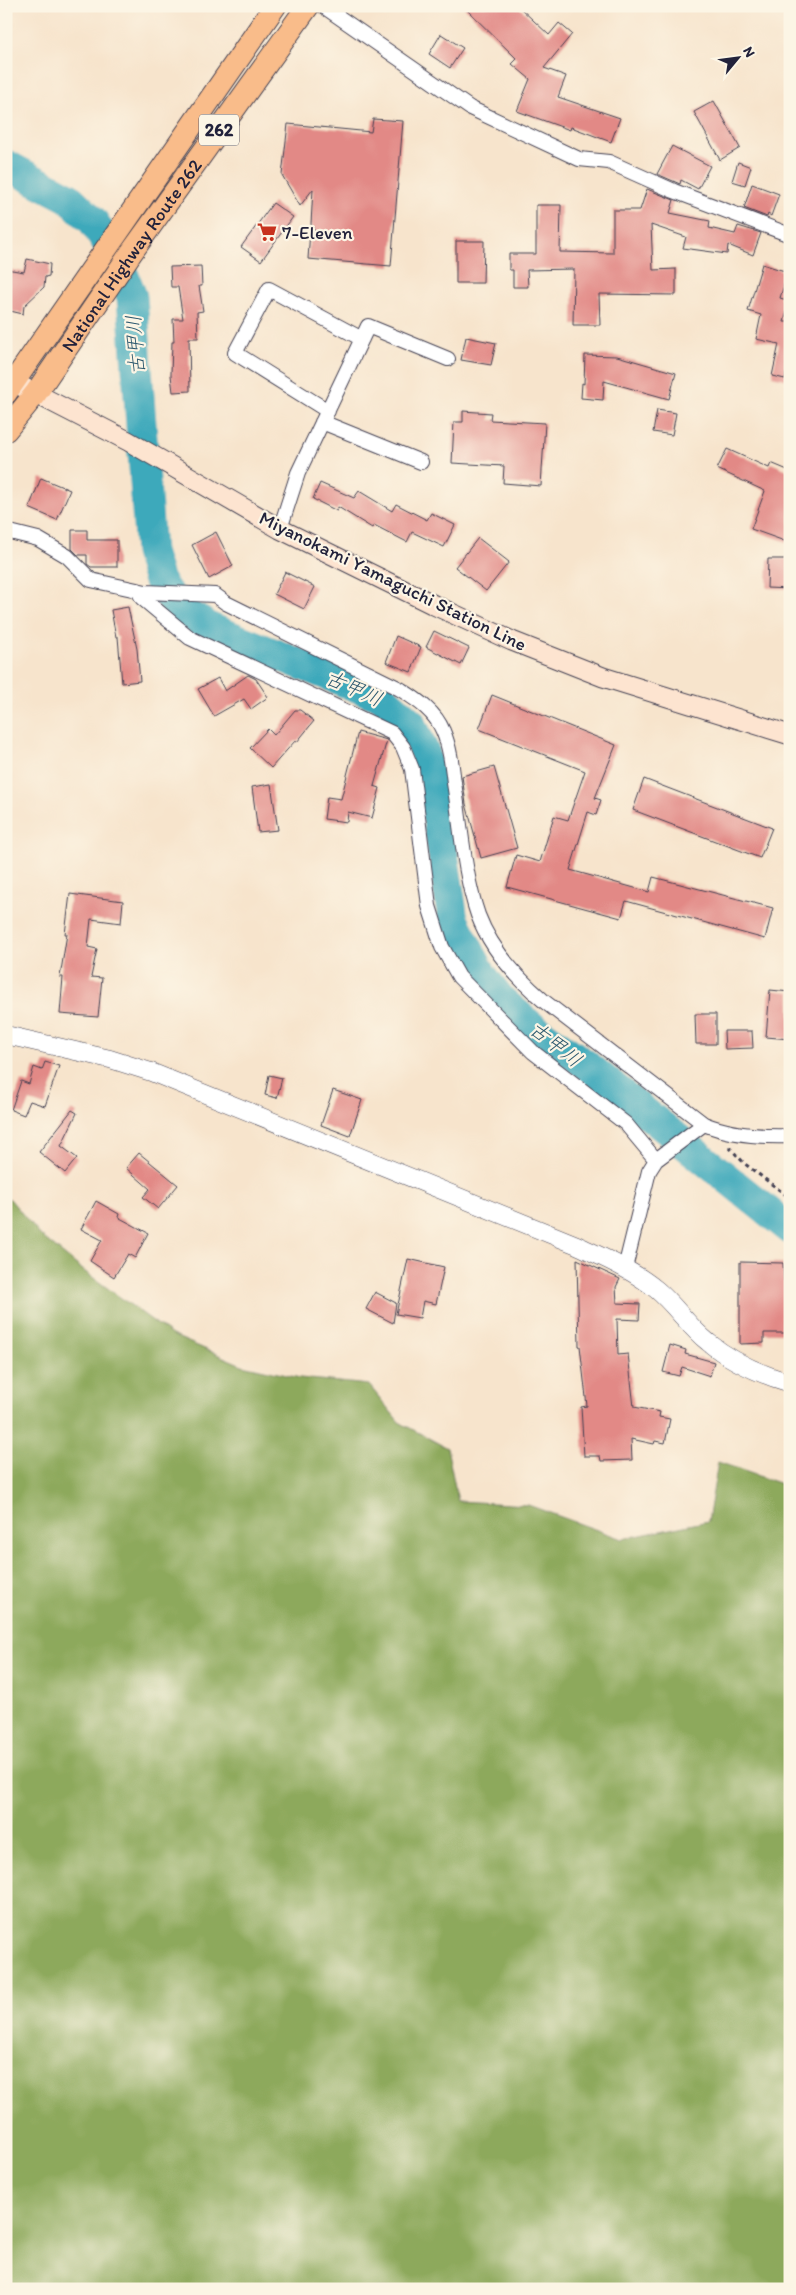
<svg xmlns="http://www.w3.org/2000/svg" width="796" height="2295" font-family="Itim,'Klee One',sans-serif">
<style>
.forest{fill:#8da95c;stroke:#58664c}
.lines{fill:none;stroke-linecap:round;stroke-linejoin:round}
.river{stroke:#3ca9bb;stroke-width:31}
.building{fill:#e28986}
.minor-casing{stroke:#423f51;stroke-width:16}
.tertiary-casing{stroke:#423f51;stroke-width:19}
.secondary-casing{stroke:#423f51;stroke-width:21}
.trunk-casing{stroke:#423f51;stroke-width:24}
.path{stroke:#423f51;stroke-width:3;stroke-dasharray:4 4;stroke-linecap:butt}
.minor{stroke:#fff;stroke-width:14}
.tertiary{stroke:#fff;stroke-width:18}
.secondary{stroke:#fde4d0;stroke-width:19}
.trunk{stroke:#f9bc8a;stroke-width:22}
.labels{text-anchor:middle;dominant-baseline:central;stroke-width:4.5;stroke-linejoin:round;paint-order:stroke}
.shield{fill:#fcf5e5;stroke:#63616e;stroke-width:1}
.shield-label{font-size:18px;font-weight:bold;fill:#22223b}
.poi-label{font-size:19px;fill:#22223b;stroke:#fcf5e5;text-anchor:start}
.street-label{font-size:19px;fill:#22223b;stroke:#fcf5e5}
.water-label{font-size:20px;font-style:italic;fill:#2c586e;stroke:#fcf5e5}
</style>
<rect width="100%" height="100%" fill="#fcf5e5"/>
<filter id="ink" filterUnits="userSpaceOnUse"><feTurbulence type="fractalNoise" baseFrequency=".02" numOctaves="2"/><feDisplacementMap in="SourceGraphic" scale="10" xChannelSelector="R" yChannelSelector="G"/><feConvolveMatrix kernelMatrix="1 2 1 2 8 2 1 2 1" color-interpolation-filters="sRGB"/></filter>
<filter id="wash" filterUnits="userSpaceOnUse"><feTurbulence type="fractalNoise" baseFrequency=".0096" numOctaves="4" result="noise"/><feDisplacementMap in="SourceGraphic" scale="20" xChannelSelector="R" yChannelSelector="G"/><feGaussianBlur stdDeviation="1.12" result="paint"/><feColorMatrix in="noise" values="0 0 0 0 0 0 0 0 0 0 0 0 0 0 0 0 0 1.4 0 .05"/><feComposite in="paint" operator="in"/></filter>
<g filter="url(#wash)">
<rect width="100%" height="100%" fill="#f7e4cc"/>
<path class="forest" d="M6 1198 10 1199 40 1235 84 1271 172 1335 242 1365 300 1378 369 1385 399 1422 447 1448 458 1501 528 1505 622 1539 708 1521 718 1462 790 1487V2289H6Z"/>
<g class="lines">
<path class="river" d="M6 165 69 198 93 221 116 256 132 297 150 552 159 581 176 606 210 628 382 697 411 723 425 754 438 821 453 920 482 975 501 1000 531 1026 589 1067 790 1229"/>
</g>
<g id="blocks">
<path class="building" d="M463 6H518L549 35 559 23 572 34 544 68 566 76 558 97 620 118 611 142 571 127 570 130 517 111 530 79 512 64 517 59Z
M441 34 463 48 450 68 429 54Z
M714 101 740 148 720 160 694 112Z
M373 119 403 121 391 266 308 259 310 230 316 234 311 224 313 189 300 206 282 175 288 124 371 132Z
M672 146 710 166 698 189 681 180 680 184 657 174Z
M738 162 751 167 745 185 732 181Z
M752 184 779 194 771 216 768 214 767 217 744 208Z
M647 189 674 200 670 213 710 221 709 228 735 234 738 226 761 233 753 255 728 245 727 254 683 248 686 237 651 225 653 270 676 269V295L599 294 600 325H573L574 269 527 270 528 287H513V270H509V254H536V205H561L560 252 613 253V210H640Z
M273 203 293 217 261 261 241 247Z
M456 241H484L483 283H456Z
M27 259 50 264 49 276 45 277 44 287 24 306 23 314 6 310 9 284H6V269L24 272Z
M762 264 788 272 780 298 790 301 784 322H790V357L785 379 772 376 779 344 756 339 761 315 748 311Z
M201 266 202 286H199L203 311 197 312 198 338H189L190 391 173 392 171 375 172 342H174L173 319H183L178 287H171L170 267Z
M466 337 496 343 491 365 461 360Z
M585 355 617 356 676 373 669 399 604 381 603 400 581 398 582 383 584 384Z
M657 410 676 413 672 435 653 432Z
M463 411 491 413 490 420 545 423 541 486 503 483 504 466 452 463 454 422H463Z
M727 449 769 468 771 463 790 471V543L751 529 765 491 717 469Z
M41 478 70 490 57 520 29 508Z
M320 483 354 498 359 491 392 511 396 504 427 520 431 513 455 525 444 547 412 532 407 542 374 525 372 528 338 507 337 511 313 499Z
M72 530H87V540H117V567H91L87 564V555H78L72 549Z
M216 532 233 566 209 579 192 545Z
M478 538 509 562 486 591 455 567Z
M768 559H790V589L767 588Z
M285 572 315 587 304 609 274 594Z
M128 607 137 649 140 681 122 683 118 637H116L111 610Z
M434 631 469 648 461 665 426 647Z
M396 636 421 647 411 672 386 662Z
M248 675 256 679 268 697 251 709 244 699 214 716 198 689 218 678 225 691Z
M492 695 616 745 595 798 601 800 596 815 588 812 570 870 649 892 653 877 773 908 765 939 626 901 621 918 507 887 516 855 540 862 554 816 568 820 585 771 479 729Z
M295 710H300L314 721 297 742 295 741 271 768 250 748 268 729 274 735Z
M358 732 387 740 374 786 380 788 372 818 348 812 347 822 324 819 327 797 341 799Z
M494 767 517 848 481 858 466 804 462 776Z
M644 779 772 828 760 858 633 810Z
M271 784 278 830 258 832 252 787Z
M70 894 123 901 121 923 91 919 88 947 97 949 91 977 102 978 98 1017 60 1014 63 977H60L67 934H65Z
M770 990 790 992V1039L766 1037Z
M695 1014H716V1044H696Z
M724 1031H752L753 1048 725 1049Z
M45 1062 59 1066 45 1106 30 1101 24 1115 11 1110 21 1081 29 1084 34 1067 42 1070Z
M269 1075 282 1078 277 1098 265 1095Z
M333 1090 362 1100 350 1136 321 1125Z
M72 1110 77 1113 61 1146 77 1158 65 1173 39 1152Z
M139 1153 178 1185 158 1209 143 1197 150 1189 126 1168Z
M96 1201 119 1214 118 1217 148 1233 135 1258 128 1254 114 1277 90 1261 102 1240 81 1229Z
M408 1259 444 1267 436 1304 423 1301 420 1318 396 1314Z
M577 1259 620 1279 616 1287 617 1303 640 1304 639 1320 617 1319 618 1355 628 1354 634 1407 660 1412 659 1417 670 1419 665 1443 655 1441 654 1444 631 1439 632 1460 601 1461 600 1456H584L581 1407 587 1406 580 1346H579Z
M740 1262 783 1263 784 1281H790V1333H764V1343L740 1344Z
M375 1292 396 1303 393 1323 366 1309Z
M670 1345 686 1350 685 1354 714 1362 710 1376 682 1367 679 1376 663 1372Z"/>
</g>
</g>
<g filter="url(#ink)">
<use href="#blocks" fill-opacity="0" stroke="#423f51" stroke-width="1"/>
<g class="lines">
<defs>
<path id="minor" d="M323 6 470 108 579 159 609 162 674 191 790 235
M328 411 235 353 269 289 362 339
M322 422 421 462
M280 529 298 473 368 326 448 359
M6 531 38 539 67 556 91 580 146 592 215 595 226 603 400 689C417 700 435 711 443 731 450 747 452 766 454 783 461 825 464 875 478 915 491 950 517 978 545 1002L704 1124
M138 590 142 598 190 638 392 733 403 747 412 769 429 906 442 947 459 977 533 1052 626 1124 656 1160
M625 1268 649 1171 656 1160 704 1124C731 1135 761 1137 790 1136"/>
<path id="tertiary" d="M6 1035 110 1059 151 1072 577 1245C604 1258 633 1270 657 1290 675 1305 689 1327 708 1342 732 1362 760 1374 790 1383"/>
<path id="secondary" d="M15 383 128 441 280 529 434 605 512 641 603 677 790 735"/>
<g id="trunk">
<path d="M6 393 275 6"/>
<path id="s1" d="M6 430 36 393 131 253 308 6"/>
</g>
</defs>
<use href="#minor" class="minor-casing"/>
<use href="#tertiary" class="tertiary-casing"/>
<use href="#secondary" class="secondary-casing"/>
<use href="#trunk" class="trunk-casing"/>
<path class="path" d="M729 1147 745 1164 790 1198"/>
<use href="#minor" class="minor"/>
<use href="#tertiary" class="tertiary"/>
<use href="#secondary" class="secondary"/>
<use href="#trunk" class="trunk"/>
</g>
</g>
<defs>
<symbol id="supermarket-bare" viewBox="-9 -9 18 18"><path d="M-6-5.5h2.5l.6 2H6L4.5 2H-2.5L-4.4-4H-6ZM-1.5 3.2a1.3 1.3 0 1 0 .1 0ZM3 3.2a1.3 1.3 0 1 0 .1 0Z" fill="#c8321e" stroke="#fcf5e5" stroke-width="2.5" paint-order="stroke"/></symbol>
</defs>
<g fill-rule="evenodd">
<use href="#supermarket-bare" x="253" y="218" width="28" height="28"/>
</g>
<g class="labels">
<rect class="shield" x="199" y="114.5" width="40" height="31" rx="4"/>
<g class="shield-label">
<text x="219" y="130">262</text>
</g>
<g class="poi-label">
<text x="282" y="232">7-Eleven</text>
</g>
<g class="street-label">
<text stroke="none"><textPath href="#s1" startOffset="215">National Highway Route 262</textPath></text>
<text transform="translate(393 581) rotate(26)">Miyanokami Yamaguchi Station Line</text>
</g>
<g class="water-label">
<text transform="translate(135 345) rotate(-94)">古甲川</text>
<text transform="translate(354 688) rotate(24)">古甲川</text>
<text transform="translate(556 1044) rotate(38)">古甲川</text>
</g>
</g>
<rect width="796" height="2295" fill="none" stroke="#fcf5e5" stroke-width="25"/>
<g transform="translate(738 58) rotate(61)" stroke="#fcf5e5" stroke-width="4" paint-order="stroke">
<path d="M0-4L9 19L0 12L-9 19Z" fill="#22223b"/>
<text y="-8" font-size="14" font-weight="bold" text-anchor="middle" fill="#22223b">N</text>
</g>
</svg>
